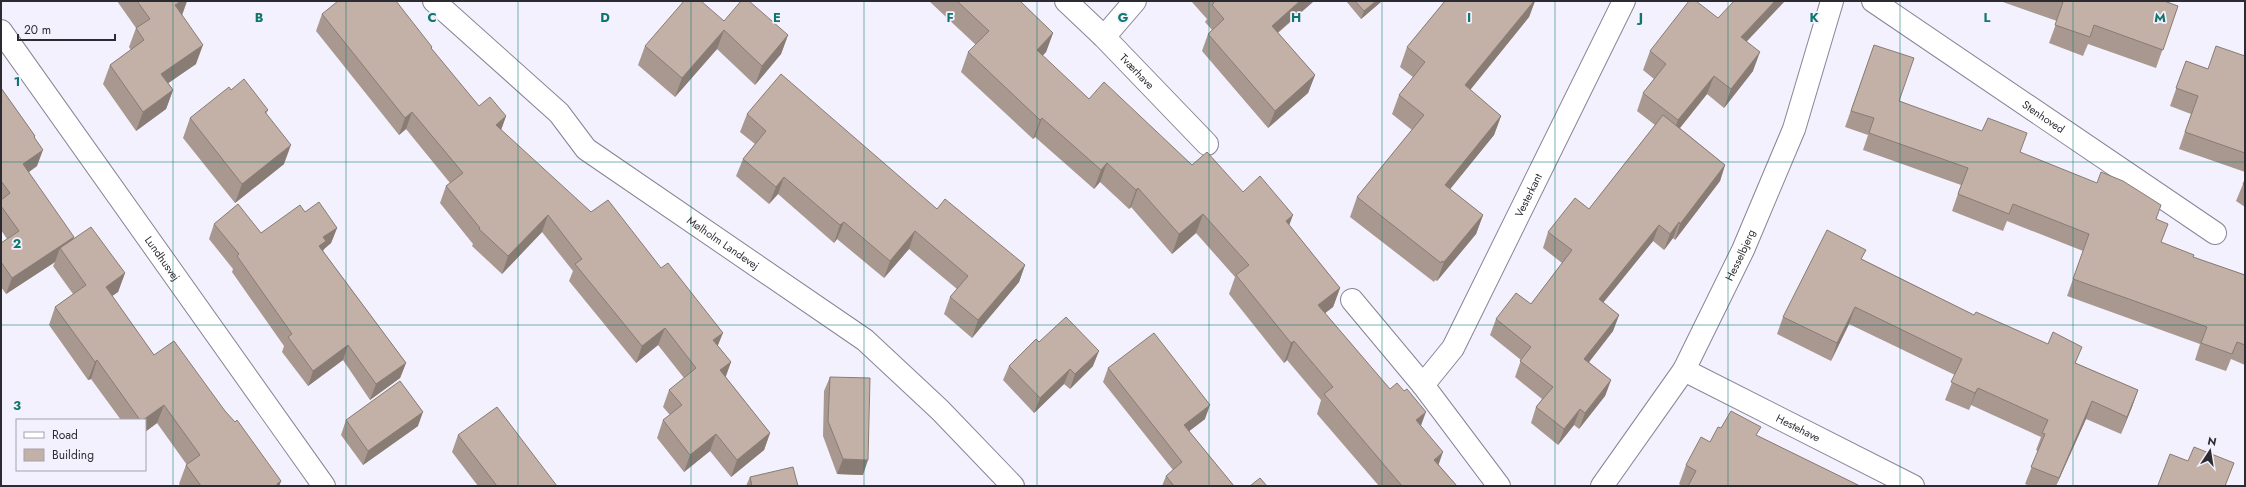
<svg xmlns="http://www.w3.org/2000/svg" width="2246" height="487" font-family="Jost,sans-serif">
<style>
.lines{fill:none;stroke-linecap:round;stroke-linejoin:round}
.minor-casing{stroke:#878596;stroke-width:24}
.minor{stroke:#fff;stroke-width:22}
.wall{fill:#a89890}
.shaded-wall{fill:#887c75}
.building{fill:#c3b1a7;stroke:#887c75}
.grid{fill:none;stroke:#0f766e;stroke-width:1;stroke-opacity:0.55}
.labels{text-anchor:middle;dominant-baseline:central;stroke-width:3.5;stroke-linejoin:round;paint-order:stroke}
.street-label{font-size:11px;fill:#2c2b32;stroke:#f3f1fd}
.grid-label{font-size:13px;text-anchor:middle;font-weight:bold;fill:#0f766e;stroke:#f3f1fd;stroke-width:3.5;stroke-linejoin:round;paint-order:stroke}
</style>
<rect width="100%" height="100%" fill="#f3f1fd"/>
<g class="lines">
<defs>
<g id="minor">
<path id="s1" d="M434 1 559 113 586 149 865 340 940 410 1013 486"/>
<path id="s2" d="M1066 1 1104 37 1207 144"/>
<path id="s3" d="M1873 1 2215 233"/>
<path id="s4" d="M1 31 324 486"/>
<path d="M1104 37 1135 1"/>
<path d="M1352 300 1423 385 1499 486"/>
<path id="s5" d="M1684 370 1913 486"/>
<path id="s6" d="M1423 385 1453 348 1624 1"/>
<path id="s7" d="M1602 486 1684 370 1743 250 1794 129 1832 1"/>
</g>
</defs>
<use href="#minor" class="minor-casing"/>
<use href="#minor" class="minor"/>
</g>
<path class="wall" d="M117 1H187L182 15 196 64 168 83 173 90 166 109 136 131 103 84 110 65 131 50 129 47 136 28Z
M929 1H1020L1053 33 1046 52 1042 56 1089 99 1192 165 1243 192 1290 226 1340 288 1333 307 1325 313 1421 426 1439 465 1457 486H1379L1317 414 1321 400 1287 360 1284 363 1229 294 1235 277 1196 233 1172 254 1131 207 1129 209 1100 182 1094 189 1035 137 1033 139 961 72 968 52 976 45Z
M1191 1H1314L1278 33 1315 75 1308 93 1268 128 1202 51 1208 34 1212 30 1205 22 1207 19Z
M1346 1H1382L1361 19Z
M1445 1H1535L1529 17 1470 90 1501 116 1494 135 1450 189 1483 215 1476 234 1437 281 1435 280 1434 282 1350 217 1357 197 1412 130 1392 114 1399 95 1413 77 1400 67 1407 47Z
M2000 1H2164L2178 6 2156 68 2088 44 2083 56 2049 43 2057 21Z
M322 14 431 49 479 106 506 116 501 130 718 346 731 362 725 376 770 433 764 450 731 477 710 451 684 472 657 438 663 420 670 415 663 407 669 390 684 378 658 345 636 363 569 281 573 271 542 232 502 274 472 246 473 244 440 203 446 186 450 183 406 129 399 135 316 31Z
M1718 18 1747 42 1753 71 1724 108 1707 94 1680 128 1725 165 1720 181 1675 240 1673 238 1664 250 1653 241 1603 303 1619 315 1613 331 1589 362 1611 380 1605 396 1579 429 1574 425 1558 445 1531 423 1536 407 1542 399 1515 377 1521 360 1490 335 1496 319 1531 304 1562 263 1543 248 1548 232 1589 209 1655 125 1637 111 1643 93 1654 79 1643 70 1650 51Z
M724 21 788 35 781 54 755 85 717 49 675 97 638 65 645 46Z
M1874 45 1899 101 2020 152 2156 219 2161 242 2193 257 2245 275V365L2231 359 2226 371 2195 360 2200 344 2067 296 2083 251 2007 221 2003 231 1952 211 1961 185 1863 150 1868 135 1845 127Z
M2245 56V172L2179 149 2191 114 2170 106 2186 61 2208 69Z
M1 88 35 136V138L37 166 28 172 73 239 125 273 118 292 112 296 154 355 225 411 281 481 279 486H181L179 484 186 465H187L157 423 145 432V420H121L91 379 88 380 49 325 55 307 73 294 53 266 55 262 6 294 1 287V243L7 239 1 230Z
M231 90 268 110 266 114 284 164 235 203 183 138 190 118Z
M747 114 937 209 1025 265 1019 282 972 338 944 314 950 297 957 289 909 249 884 278 837 239 834 243 778 194 769 204 736 176 743 159 755 144 740 132Z
M2245 180V207L2236 201 2243 184Z
M305 212 337 228 331 243 324 249 323 251 406 363 400 378 370 400 343 360 308 386 282 352 284 346 232 272 233 269 209 239 214 224 261 233Z
M1862 259 1974 315 2076 363 2138 390 2132 407 2121 434 2086 419 2056 486H2030L2025 484 2038 451 2036 450 2041 437 1971 405 1969 410 1945 400 1955 375 1849 324 1831 361 1777 334 1783 317Z
M1039 342 1093 366 1070 389 1064 384 1034 413 1003 380 1009 366Z
M1108 368 1205 419 1189 431 1234 486H1162L1166 476 1173 470 1103 382Z
M830 377 863 475 837 474 823 436 824 391Z
M346 420 418 426 363 465 341 435Z
M1721 428 1758 436 1860 486H1682L1679 484 1686 465 1710 442Z
M458 435 557 486H478L452 452Z
M750 477 798 486H746Z"/>
<path class="shaded-wall" d="M181 1H187L182 15 175 5Z
M1300 1H1314L1265 43 1272 26Z
M1376 1H1382L1361 19 1364 11Z
M1534 1H1535L1529 17 1458 105 1465 85Z
M1775 1H1785L1734 55 1741 37Z
M724 30 717 49 675 97 682 78Z
M1053 33 1046 52 1030 69 1037 50Z
M788 35 781 54 755 85 762 66Z
M203 45 196 64 154 93 161 74Z
M1760 52 1753 71 1724 108 1731 89Z
M1315 75 1308 93 1268 128 1275 111Z
M1714 76 1707 94 1671 139 1678 120Z
M173 90 166 109 136 131 143 112Z
M412 112 406 129 399 135 405 118Z
M506 116 500 133 496 125Z
M1501 116 1494 135 1438 204 1445 185Z
M1042 118 1035 137 1033 139 1040 120Z
M291 145 284 164 235 203 242 184Z
M43 150 37 166 17 181 23 164Z
M1107 163 1100 182 1094 189 1101 170Z
M1725 165 1720 181 1675 240 1680 224Z
M784 177 778 194 769 204 776 187Z
M1138 188 1131 207 1129 209 1136 190Z
M1203 214 1196 233 1172 254 1179 234Z
M548 215 542 232 502 274 508 256Z
M1293 215 1286 234V221Z
M1483 215 1476 234 1437 281 1444 262Z
M844 222 837 239 834 243 840 225Z
M1679 222 1673 238 1664 250 1670 234Z
M1659 225 1653 241 1593 315 1599 299Z
M337 228 331 243 324 249 320 257 319 246 323 237Z
M915 231 909 249 884 278 890 261Z
M74 237 68 253 60 248 55 262 6 294 12 278Z
M1025 265 1019 282 972 338 978 320Z
M125 273 118 292 99 305 106 287Z
M1340 288 1333 307 1311 324 1318 305Z
M1855 307 1849 324 1831 361 1837 343Z
M1619 315 1613 331 1579 375 1584 359Z
M665 328 658 345 636 363 642 346Z
M723 333 716 350 713 340Z
M1294 341 1287 360 1284 363 1291 343Z
M348 345 343 360 308 386 313 371Z
M1099 351 1093 366 1070 389 1075 374Z
M97 360 91 379 88 380 95 362Z
M731 362 725 379 720 370Z
M406 363 400 378 370 400 376 384Z
M1070 369 1064 384 1034 413 1040 398Z
M1611 380 1605 396 1579 429 1585 413Z
M1978 388 1971 405 1969 410 1975 393Z
M2138 390 2132 407 2121 434 2127 417Z
M2092 401 2086 419 2056 486 2059 478Z
M164 405 157 423 145 432V420H143Z
M1210 405 1205 419 1179 439 1184 425Z
M1580 409 1574 425 1558 445 1564 429Z
M423 412 418 426 363 465 368 451Z
M1426 412 1419 431 1416 420Z
M770 433 764 450 731 477 737 460Z
M716 434 710 451 684 472 690 455Z
M1443 452 1436 472 1434 460Z
M843 459 868 460 863 475 837 474Z
M281 481 279 486H276L277 484Z"/>
<path class="building" d="M137 1H181L175 5 203 45 161 74 173 90 143 112 110 65 144 40 136 28 150 19Z
M338 1H396L432 47 431 48 479 106 490 97 506 116 496 125 591 212 608 200 661 268 668 263 723 333 713 340 731 362 720 370 770 433 737 460 716 434 690 455 663 420 682 405 669 390 696 368 665 328 642 346 575 264 582 259 548 215 508 256 479 229 480 228 446 186 463 173 412 112 405 118 322 14Z
M684 1H701L724 21 741 1H749L788 35 762 66 724 30 682 78 645 46Z
M957 1H1020L1053 33 1037 50 1089 99 1104 82 1192 165 1207 152 1243 192 1260 176 1293 215 1286 221 1340 288 1318 305 1390 389 1397 383 1404 391 1407 389 1426 412 1416 420 1443 452 1434 460 1457 486H1402L1324 394 1333 387 1294 341 1291 343 1236 275 1249 265 1203 214 1179 234 1138 188 1136 190 1107 163 1101 170 1042 118 1040 120 968 52 989 31Z
M1213 1H1300L1272 26 1315 75 1275 111 1208 34 1224 19 1212 5 1214 3Z
M1355 1H1376L1364 11Z
M1445 1H1534L1465 85 1501 116 1445 185 1483 215 1444 262 1442 261 1441 263 1357 197 1424 115 1399 95 1425 62 1407 47Z
M1689 1H1696L1718 18 1734 1H1775L1741 37 1760 52 1731 89 1714 76 1678 120 1643 93 1666 64 1650 51Z
M2059 1H2164L2178 6 2163 50 2094 25 2090 37 2055 25 2063 2Z
M1874 45 1914 58 1899 101 1982 131 1988 118 2027 133 2020 152 2097 183 2101 172 2123 181 2161 205 2156 219 2168 224 2161 242 2194 255 2193 257 2245 275V345L2237 342 2232 354 2201 343 2207 327 2073 279 2089 234 2013 204 2009 214 1958 194 1968 168 1869 133 1874 118 1851 111Z
M2216 46 2245 56V153L2185 132 2198 96 2176 88 2186 61 2208 69Z
M781 74 937 209 945 199 1025 265 978 320 950 297 968 276 915 231 890 261 844 222 840 225 784 177 776 187 743 159 766 131 747 114Z
M244 79 268 110 265 112 291 145 242 184 190 118 229 87 231 90Z
M1 88 35 136 34 137 43 150 23 164 74 237 12 278 1 262V243L19 231 1 206V200L10 193 1 181Z
M1663 115 1725 165 1680 224 1679 222 1670 234 1659 225 1599 299 1619 315 1584 359 1611 380 1585 413 1580 409 1564 429 1536 407 1553 387 1520 361 1531 347 1496 319 1516 293 1531 304 1572 250 1548 232 1575 198 1589 209Z
M2245 180V186L2243 184Z
M319 202 337 228 323 237 326 241 319 246 406 363 376 384 348 345 313 371 288 337 292 334 237 256 239 254 214 224 238 204 261 233 300 205 305 212Z
M91 227 125 273 106 287 154 355 174 341 225 411 235 422 237 420 281 481 277 484 278 486H201L186 465 200 455 164 405 143 420H140L97 360 95 362 55 307 86 285 60 248Z
M1827 230 1866 250 1861 259 1974 315 1976 312 2048 344 2053 332 2082 347 2075 363 2138 390 2127 417 2092 401 2059 478 2031 467 2045 434 2042 433 2048 420 1978 388 1975 393 1951 382 1962 359 1855 307 1837 343 1783 317Z
M1066 317 1099 351 1075 374 1070 369 1040 398 1009 366 1036 339 1039 342Z
M1154 333 1210 405 1184 425 1234 486H1174L1166 476 1182 462 1108 368Z
M830 377 870 378 868 460 843 459 828 421Z
M400 381 423 412 368 451 346 420Z
M497 407 557 486H497L458 435Z
M1731 411 1761 427 1756 435 1860 486H1688L1696 471 1686 465 1701 437 1710 442 1718 427 1721 428Z
M2194 447 2234 463 2225 486H2159L2158 485 2170 454 2188 461Z
M793 467 798 486H752L750 477Z
M1260 478 1267 486H1250Z"/>
<path class="grid" d="M173 1V486M346 1V486M518 1V486M691 1V486M864 1V486M1037 1V486M1209 1V486M1382 1V486M1555 1V486M1728 1V486M1900 1V486M2073 1V486M1 162H2245M1 325H2245"/>
<g class="labels">
<g class="street-label">
<text stroke="none"><textPath href="#s2" startOffset="100">Tværhave</textPath></text>
<text stroke="none"><textPath href="#s3" startOffset="206">Stenhoved</textPath></text>
<text stroke="none"><textPath href="#s6" startOffset="218">Vesterkant</textPath></text>
<text stroke="none"><textPath href="#s1" startOffset="379">Mølholm Landevej</textPath></text>
<text stroke="none"><textPath href="#s7" startOffset="270">Hesselbjerg</textPath></text>
<text stroke="none"><textPath href="#s4" startOffset="279">Lundhusvej</textPath></text>
<text stroke="none"><textPath href="#s5" startOffset="128">Hestehave</textPath></text>
</g>
</g>
<g class="grid-label">
<text x="259" y="22">B</text>
<text x="432" y="22">C</text>
<text x="605" y="22">D</text>
<text x="777" y="22">E</text>
<text x="950" y="22">F</text>
<text x="1123" y="22">G</text>
<text x="1296" y="22">H</text>
<text x="1469" y="22">I</text>
<text x="1641" y="22">J</text>
<text x="1814" y="22">K</text>
<text x="1987" y="22">L</text>
<text x="2160" y="22">M</text>
<text x="17" y="86">1</text>
<text x="17" y="248">2</text>
<text x="17" y="410">3</text>
</g>
<rect width="2246" height="487" fill="none" stroke="#2c2b32" stroke-width="4"/>
<rect x="16" y="419" width="130" height="52" fill="#f3f1fd" stroke="#a3a2ac"/>
<rect x="24" y="432" width="20" height="6" fill="#ffffff" stroke="#a3a2ac"/>
<text x="52" y="439" font-size="12" fill="#2c2b32">Road</text>
<rect x="24" y="449" width="20" height="12" fill="#c3b1a7" stroke="#a3a2ac"/>
<text x="52" y="459" font-size="12" fill="#2c2b32">Building</text>
<g transform="translate(2210 451) rotate(12)" stroke="#f3f1fd" stroke-width="3" paint-order="stroke">
<path d="M0-3L7 15L0 10L-7 15Z" fill="#2c2b32"/>
<text y="-6" font-size="11" font-weight="bold" text-anchor="middle" fill="#2c2b32">N</text>
</g>
<path d="M18 34v6h97v-6" fill="none" stroke="#2c2b32" stroke-width="2"/>
<text x="24" y="34" font-size="12" fill="#2c2b32" stroke="#f3f1fd" stroke-width="3" paint-order="stroke">20 m</text>
</svg>
